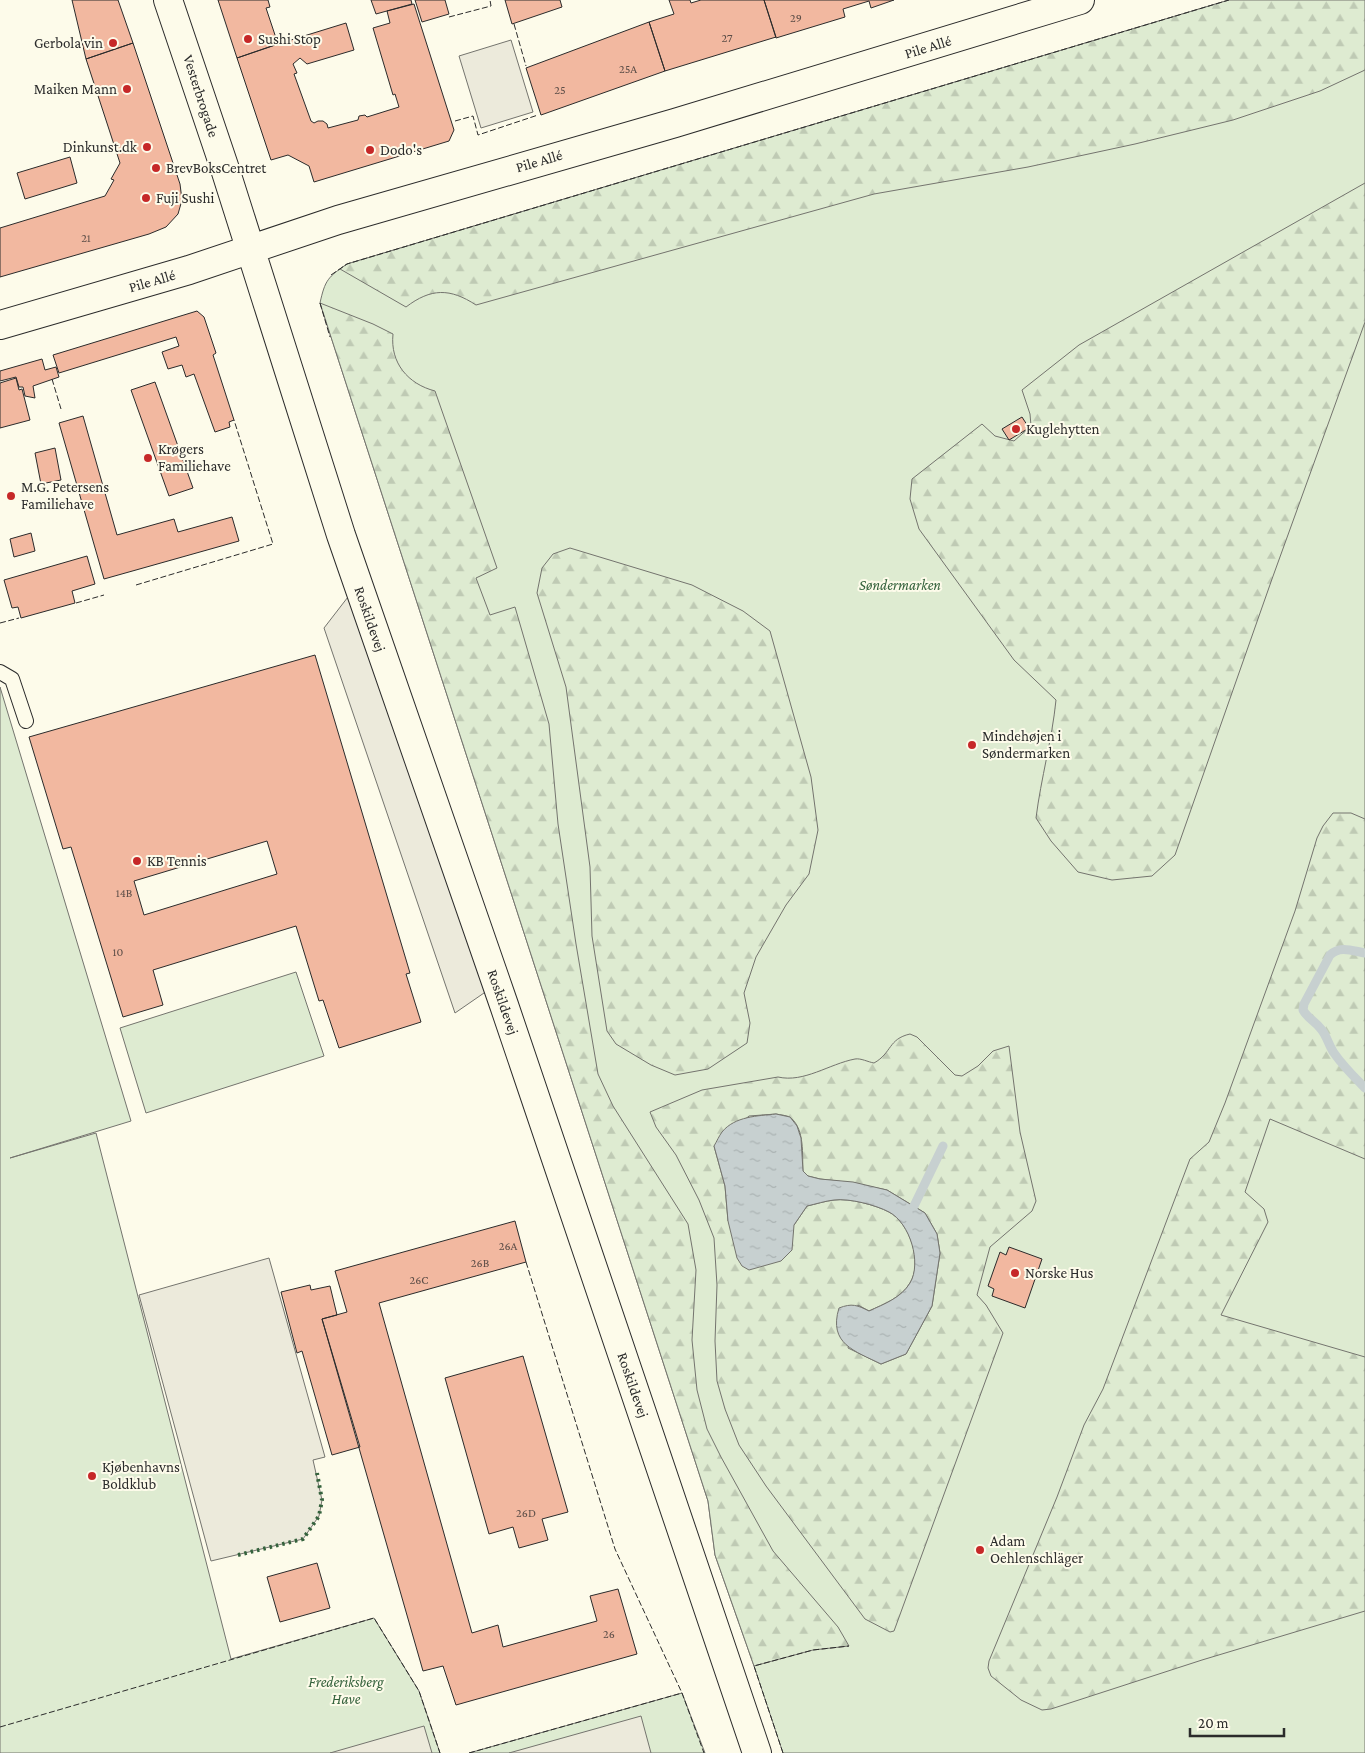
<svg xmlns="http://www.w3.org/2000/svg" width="1365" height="1753" font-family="'Crimson Pro',serif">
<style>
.green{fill:#deebd1;stroke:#74746e}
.forest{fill:url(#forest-firs);stroke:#74746e;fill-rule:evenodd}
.parking{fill:#eceadb;stroke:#74746e}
.water{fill:url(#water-ripples);stroke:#74746e}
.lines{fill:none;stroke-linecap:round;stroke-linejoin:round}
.stream{stroke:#c7d0d0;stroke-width:9}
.building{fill:#f2b8a0;stroke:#2b2b2b;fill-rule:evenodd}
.service-casing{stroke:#2b2b2b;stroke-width:16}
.tertiary-casing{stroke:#2b2b2b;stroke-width:30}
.service{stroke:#fdfbea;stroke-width:14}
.tertiary{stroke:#fdfbea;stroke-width:28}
.hedge{stroke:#34623c;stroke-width:4;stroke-dasharray:2.5 4;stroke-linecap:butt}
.fence{stroke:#2b2b2b;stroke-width:1;stroke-dasharray:6 2.5;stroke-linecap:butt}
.poi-dot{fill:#c62828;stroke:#fdfbea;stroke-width:2}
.labels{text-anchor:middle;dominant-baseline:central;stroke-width:4;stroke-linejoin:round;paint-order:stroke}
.number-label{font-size:12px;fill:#5d4e48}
.poi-label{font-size:15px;fill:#2b2b2b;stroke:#fdfbea;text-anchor:start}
.street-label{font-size:15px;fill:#2b2b2b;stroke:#fdfbea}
.park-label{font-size:15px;font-style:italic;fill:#34623c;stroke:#fdfbea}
</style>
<defs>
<pattern id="forest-firs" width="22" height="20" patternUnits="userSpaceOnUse" patternTransform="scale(1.25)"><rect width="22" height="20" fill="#deebd1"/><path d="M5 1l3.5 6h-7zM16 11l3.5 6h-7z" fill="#bfcab4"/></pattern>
<pattern id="water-ripples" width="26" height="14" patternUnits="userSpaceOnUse" patternTransform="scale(1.25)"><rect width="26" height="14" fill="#c7d0d0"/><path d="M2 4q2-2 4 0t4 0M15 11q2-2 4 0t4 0" fill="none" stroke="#abb3b3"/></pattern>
</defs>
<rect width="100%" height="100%" fill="#fdfbea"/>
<path class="green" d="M1229 0H1365V1753H783L754 1666 715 1555 708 1501 320 303C325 280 328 277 347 264Z
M0 687 131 1121 10 1158 96 1133 231 1659 374 1618 419 1691 440 1753H0Z
M296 972 324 1056 146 1113 120 1028Z
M682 1693 705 1753H469Z"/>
<path class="forest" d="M1229 0H1365V70L1320 91 1233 120 1135 144 1028 167 874 194 476 305C450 288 431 288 406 307L340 269 347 264Z
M1365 183V322L1272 579 1175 855 1152 876 1112 880 1078 872 1051 841 1036 818C1041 778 1052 740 1056 700L1014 660 919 529 910 499 912 479 982 424 995 436 1014 441 1031 426 1030 414 1022 390 1079 345Z
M320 303 373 324 393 334C390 363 408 384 435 391L497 568 476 578 490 615 515 607 549 724 558 824 576 944 598 1074 613 1106 688 1224 696 1270 692 1340 697 1390 707 1429 721 1457 773 1551 838 1627 849 1646 813 1650 754 1666 715 1555 708 1501Z
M570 548 692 585 743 611 770 631 811 777 818 830 809 874 786 905 756 957 744 993 750 1023 747 1043 708 1069 675 1075 651 1065 616 1044 607 1031 592 936 590 867 566 687 537 593 542 568 553 554Z
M1333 813H1351L1365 819V1159L1270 1119 1245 1192 1264 1209 1268 1222 1221 1315 1365 1357V1611L1202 1660 1051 1709 1042 1710 1021 1700 991 1676 988 1668 989 1661 1057 1497 1084 1425 1103 1389 1190 1159 1209 1142 1225 1103 1295 911 1317 838 1323 826Z
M910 1034 917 1037 955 1075 962 1076 978 1066 993 1051 1009 1046 1020 1132 1036 1201 1032 1211 990 1247 977 1295 986 1305 1003 1333 894 1631 890 1632 865 1619 766 1486 739 1445 725 1409 717 1381 715 1341 717 1285 714 1238 699 1200 676 1155 656 1127 650 1112 702 1090 778 1077C804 1083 829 1064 855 1059 861 1058 868 1062 874 1063 892 1053 888 1039 910 1034ZM776 1114C780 1115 787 1115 791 1118 805 1130 802 1155 803 1171L808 1176 820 1179 853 1183 887 1190 925 1213 937 1234 940 1253 932 1306 906 1354 881 1364 848 1348 858 1305 869 1311C884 1304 901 1298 910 1283 923 1263 910 1223 889 1212 876 1205 849 1198 834 1200 825 1201 816 1204 807 1206L794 1225 728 1221 725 1186 714 1146 749 1116Z"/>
<path class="parking" d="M511 40 533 112 481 128 459 56Z
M358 584 497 984 455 1013 324 628Z
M269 1258 325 1457 313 1460 322 1500 319 1516 303 1539 211 1561 139 1295Z
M641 1716 651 1753H509Z
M424 1726 432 1753H330Z"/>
<path class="water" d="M776 1114 790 1117 797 1126 801 1138 803 1171 808 1176 820 1179 853 1182 887 1190 925 1213 937 1234 940 1253 932 1306 906 1354 881 1364C855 1351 828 1344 839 1308 852 1303 857 1305 869 1311 884 1304 901 1298 910 1283 922 1263 910 1223 889 1212 876 1205 849 1198 834 1200 825 1201 816 1204 807 1206L794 1225 792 1250 781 1261 749 1270 742 1266 737 1258 728 1221 725 1186 714 1146C717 1141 719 1136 722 1132 735 1116 758 1116 776 1114Z"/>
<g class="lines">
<path class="stream" d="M1365 953C1353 951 1340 945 1330 955L1304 1004 1303 1010C1308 1019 1315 1021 1321 1029 1327 1036 1329 1046 1334 1053 1343 1066 1354 1077 1365 1088
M914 1206 943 1146"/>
</g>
<path class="building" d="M72 0H118L133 43 86 59Z
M218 0H268L270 7 266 8 278 44 237 58Z
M371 0H411L412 4 376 14Z
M415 0H445L449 14 422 22Z
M505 0H560L562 7 512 24Z
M669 0H690L691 3 701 0H764L776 37 665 71 649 22 674 14Z
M764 0H894L871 8 869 1 843 9 845 17 776 38Z
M414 4 454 130 449 141 314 182 309 166 288 155 271 160 237 58 278 44 346 23 354 50 307 64 300 58 293 64 297 73 294 74 311 121 314 123 318 121H323L327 124 328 128 358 120 359 116 365 115 367 117 399 107 395 94 393 95 373 28 390 23 387 11Z
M649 22 665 71 541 115 526 68Z
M133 43 180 184 182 200 178 214 166 227 149 234 0 277V228L105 196 114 180 111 179 120 163 86 59Z
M70 157 77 183 25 199 17 173Z
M197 311 204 317 216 353 213 355 234 420 229 422 230 427 215 432 194 374 186 377 182 365 168 369 162 352 179 346 176 337 59 373 53 355Z
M42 359 45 370 56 367 59 377 33 386 35 398 25 396 23 387H19L16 377 0 381V371Z
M16 378 19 390 22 389 30 420 0 428V383Z
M155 382 193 488 169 496 131 390Z
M83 416 117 535 174 519 178 532 232 517 239 541 104 579 59 423Z
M1022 417 1029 428 1009 440 1002 429Z
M55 448 61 480 41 484 35 453Z
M31 533 35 551 14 557 10 539Z
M87 556 95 584 72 591 75 603 21 618 18 607 12 608 4 580Z
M315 655 410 973 406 974 421 1022 339 1048 323 1000 319 1001 296 926 153 970 163 1005 123 1017 71 847 63 849 29 737ZM267 841 277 874 144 915 134 881Z
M515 1221 526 1262 379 1303 472 1633 498 1625 503 1647 597 1621 590 1596 618 1589 637 1654 456 1705 443 1666 423 1671 322 1319 347 1312 335 1271Z
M1009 1247 1042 1259 1025 1308 992 1296 994 1289 988 1286 1000 1252 1006 1255Z
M310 1285 311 1290 330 1286 337 1315 322 1319 360 1447 332 1455 302 1351 297 1353 281 1292Z
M523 1356 568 1512 542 1519 548 1540 519 1548 513 1527 489 1534 445 1378Z
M317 1563 330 1608 280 1622 267 1577Z"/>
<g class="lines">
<defs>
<path id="service" d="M0 672 12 679 26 721"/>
<path id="tertiary" d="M168 0 225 169 341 535 504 1005 757 1753
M0 325 189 270 338 220 675 123 1080 0"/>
</defs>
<use href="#service" class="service-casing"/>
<use href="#tertiary" class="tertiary-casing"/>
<use href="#service" class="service"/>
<use href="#tertiary" class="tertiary"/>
<path class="hedge" d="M238 1555 303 1539 319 1516 322 1500 317 1473"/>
<path class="fence" d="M449 17 491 6 490 0
M514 24 526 66
M455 121 473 116 478 135 538 115
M331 275 347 264 1229 0
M320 303 330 337
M52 379 61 409
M136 585 273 544 234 420
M76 603 104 595
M0 623 19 618
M526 1262 615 1549 682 1693 704 1753
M0 1727 374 1618 419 1691 440 1753
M469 1753 682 1693
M783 1753 754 1666 813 1650 849 1646"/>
</g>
<g class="poi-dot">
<circle cx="248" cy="39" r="5"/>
<circle cx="113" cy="43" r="5"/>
<circle cx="127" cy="89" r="5"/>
<circle cx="147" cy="147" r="5"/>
<circle cx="370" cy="150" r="5"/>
<circle cx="156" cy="168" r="5"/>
<circle cx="146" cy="198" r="5"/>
<circle cx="1016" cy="429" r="5"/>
<circle cx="148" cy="458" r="5"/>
<circle cx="11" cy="496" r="5"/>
<circle cx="972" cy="745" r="5"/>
<circle cx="137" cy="861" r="5"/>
<circle cx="1015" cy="1273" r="5"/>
<circle cx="92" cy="1476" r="5"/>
<circle cx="980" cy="1550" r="5"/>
</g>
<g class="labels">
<g class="number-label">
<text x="796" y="18">29</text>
<text x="727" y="38">27</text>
<text x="628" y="69">25A</text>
<text x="560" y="90">25</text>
<text x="86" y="238">21</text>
<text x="124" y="893">14B</text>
<text x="118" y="952">10</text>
<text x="508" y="1246">26A</text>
<text x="480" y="1263">26B</text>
<text x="419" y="1280">26C</text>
<text x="526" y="1513">26D</text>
<text x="609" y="1634">26</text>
</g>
<g class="poi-label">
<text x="258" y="39">Sushi Stop</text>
<text x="103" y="43" text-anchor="end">Gerbola vin</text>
<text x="117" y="89" text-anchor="end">Maiken Mann</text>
<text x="137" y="147" text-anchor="end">Dinkunst.dk</text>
<text x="380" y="150">Dodo's</text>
<text x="166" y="168">BrevBoksCentret</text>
<text x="156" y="198">Fuji Sushi</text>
<text x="1026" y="429">Kuglehytten</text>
<text x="158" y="449">Krøgers<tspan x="158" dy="17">Familiehave</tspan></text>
<text x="21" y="487">M.G. Petersens<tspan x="21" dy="17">Familiehave</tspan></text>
<text x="982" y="736">Mindehøjen i<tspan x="982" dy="17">Søndermarken</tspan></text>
<text x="147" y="861">KB Tennis</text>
<text x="1025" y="1273">Norske Hus</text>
<text x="102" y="1467">Kjøbenhavns<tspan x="102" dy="17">Boldklub</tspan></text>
<text x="990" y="1541">Adam<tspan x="990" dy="17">Oehlenschläger</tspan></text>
</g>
<g class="street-label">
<text transform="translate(928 47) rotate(-17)">Pile Allé</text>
<text transform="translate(201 96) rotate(72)">Vesterbrogade</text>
<text transform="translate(539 161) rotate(-16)">Pile Allé</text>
<text transform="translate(152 281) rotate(-16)">Pile Allé</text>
<text transform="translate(370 619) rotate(71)">Roskildevej</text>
<text transform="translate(503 1002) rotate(71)">Roskildevej</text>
<text transform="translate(633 1385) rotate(71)">Roskildevej</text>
</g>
<g class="park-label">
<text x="900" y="585">Søndermarken</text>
<text x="346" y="1682">Frederiksberg<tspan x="346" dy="17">Have</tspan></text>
</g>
</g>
<path d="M1190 1728v8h94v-8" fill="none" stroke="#2b2b2b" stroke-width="2.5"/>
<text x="1198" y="1728" font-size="15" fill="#2b2b2b" stroke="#fdfbea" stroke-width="4" paint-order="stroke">20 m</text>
</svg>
